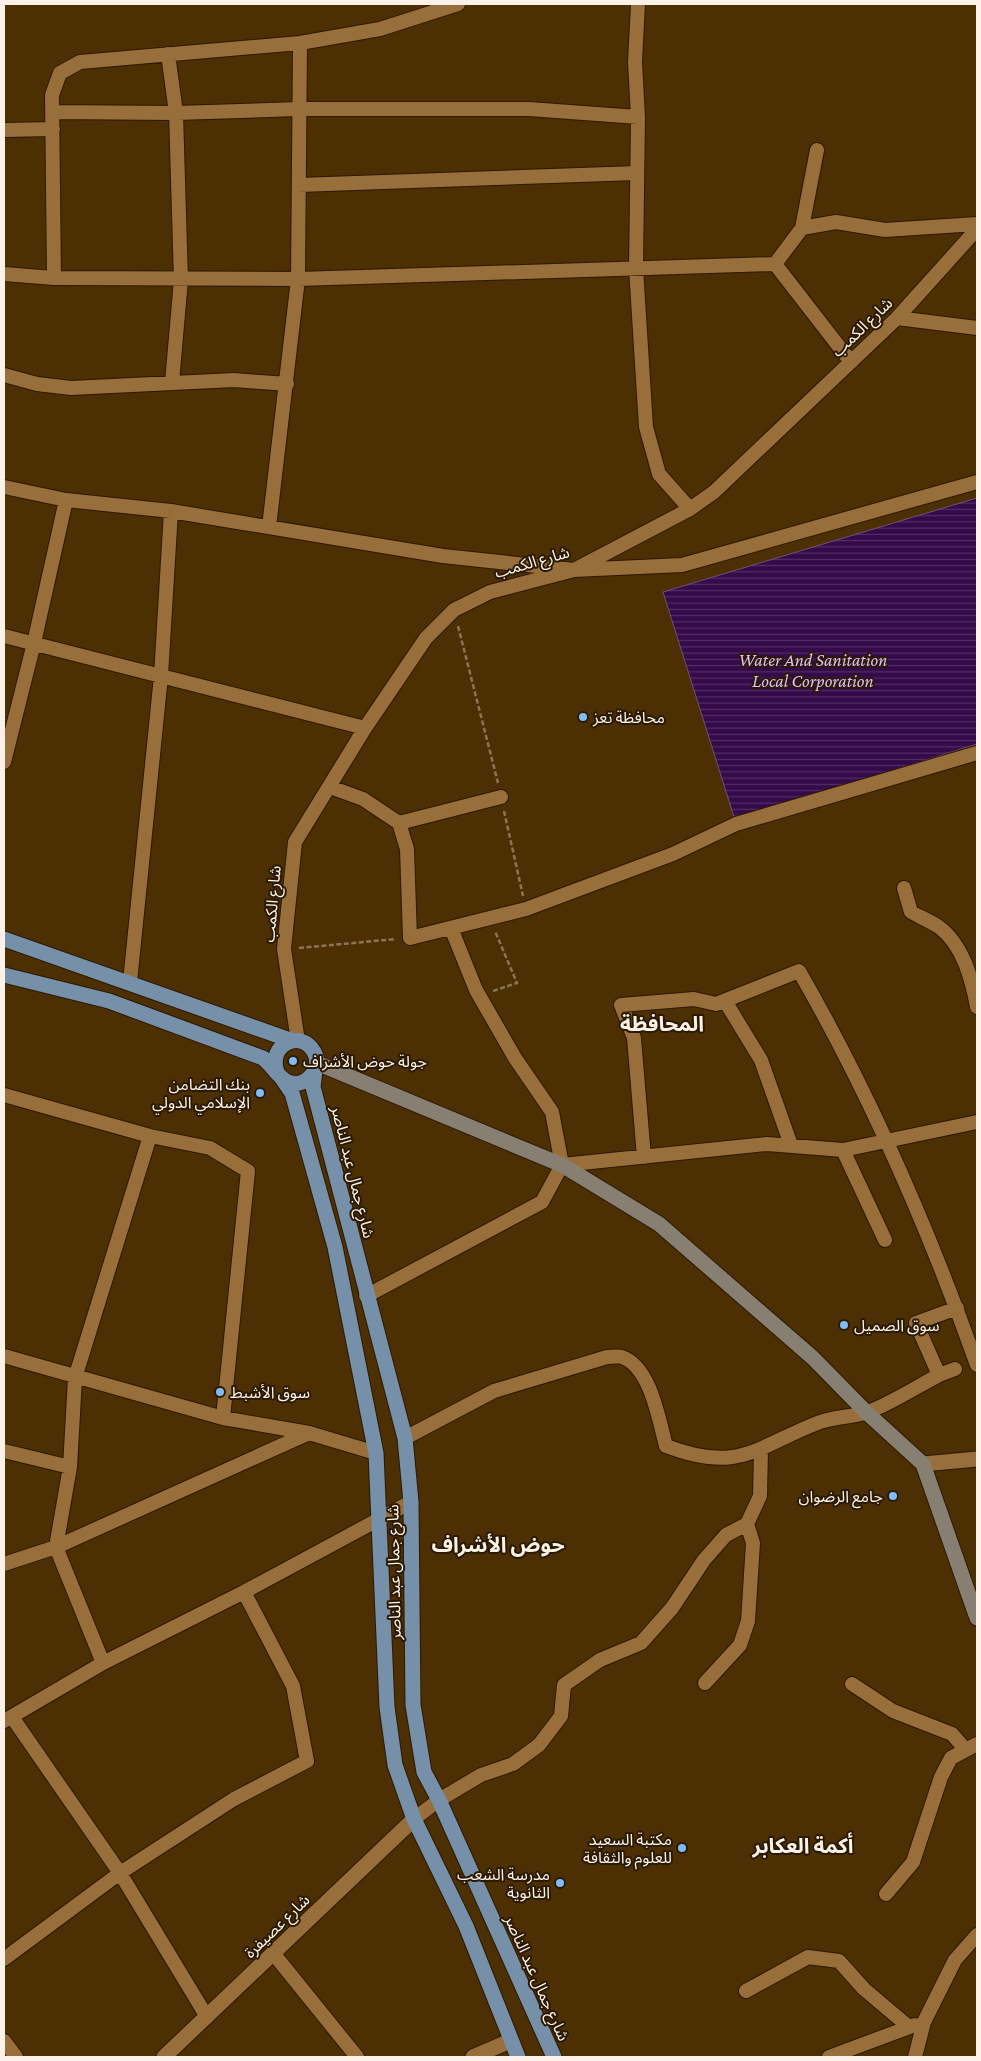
<svg xmlns="http://www.w3.org/2000/svg" width="981" height="2061" font-family="'Crimson Pro','Noto Sans Arabic',serif">
<style>
.water{fill:url(#water-rules);stroke:#705079}
.lines{fill:none;stroke-linecap:round;stroke-linejoin:round}
.minor-casing{stroke:#2d1900;stroke-width:16}
.tertiary-casing{stroke:#2d1900;stroke-width:17}
.secondary-casing{stroke:#2d1900;stroke-width:17}
.primary-casing{stroke:#2d1900;stroke-width:17}
.path{stroke:#8b7555;stroke-width:2.5;stroke-dasharray:5 2.5;stroke-linecap:butt}
.minor{stroke:#986e3b;stroke-width:14}
.tertiary{stroke:#986e3b;stroke-width:15}
.secondary{stroke:#877f72;stroke-width:15}
.primary{stroke:#7590a8;stroke-width:15}
.poi-dot{fill:#81bcfa;stroke:#2a1a04;stroke-width:2}
.labels{text-anchor:middle;dominant-baseline:central;stroke-width:4;stroke-linejoin:round;paint-order:stroke}
.street-label{font-size:16px;fill:#fcf2e8;stroke:#2a1a04}
.poi-label{font-size:16px;fill:#fcf2e8;stroke:#2a1a04;text-anchor:start}
.water-label{font-size:18px;font-style:italic;fill:#e2baff;stroke:#2a1a04}
.district-label{font-size:21px;font-weight:bold;fill:#fcf2e8;stroke:#2a1a04}
</style>
<defs>
<pattern id="water-rules" width="6" height="5" patternUnits="userSpaceOnUse" patternTransform="scale(1.25)"><rect width="6" height="5" fill="#340a4a"/><path d="M0 2.5h6" fill="none" stroke="#522e64"/></pattern>
</defs>
<rect width="100%" height="100%" fill="#4c2f03"/>
<path class="water" d="M977 498V744L735 820 663 592Z"/>
<g class="lines">
<defs>
<path id="minor" d="M638 4 635 62 638 117 636 268 646 427 659 474 690 509
M168 54 176 113 181 280 172 382
M53 112 176 113 299 109H529L638 117
M4 130 53 129
M299 185 637 173
M802 228 817 150
M775 264 802 228 836 222 885 230 977 224
M4 274 54 278 298 279 775 264 851 362
M54 278 52 95 60 73 80 62 300 43 380 29 458 4
M897 318 977 328
M4 375 37 384 71 388 234 380 287 384
M4 487 66 500 171 511 443 556 574 570 682 565 977 482
M269 527 298 279 300 43
M4 636 365 728
M4 762 34 643 66 500
M330 787 363 799 399 823 407 849 410 938 526 909 673 854 736 824 977 753
M399 823 501 797
M904 888 911 912C920 917 930 921 939 927 963 945 972 979 977 1007
M130 982 161 676 171 511
M725 1001 761 1060 791 1145
M298 1041 284 949 295 842 365 728 426 638 454 610 490 592 574 570 690 509 714 492 897 318 977 229
M4 1095 150 1136 210 1148 248 1171 223 1418
M843 1150 885 1240
M644 1157 634 1038 621 1005 694 999 716 1004 799 971C871 1096 929 1230 977 1365
M562 1165 767 1144 843 1150 977 1122
M366 1296 542 1202 562 1165 552 1112 515 1058 476 990 451 928
M4 1356 223 1418 309 1433 376 1453
M939 1375 955 1369
M405 1438 494 1391 607 1357C611 1357 618 1356 622 1357 651 1367 659 1421 666 1446 740 1474 755 1447 820 1422 834 1417 850 1417 865 1413 887 1406 918 1386 939 1375L916 1323 957 1308
M4 1451 70 1467
M4 1564 56 1547 309 1433
M103 1663 56 1547 70 1467 75 1378 150 1136
M705 1683 740 1645 748 1621 753 1543 747 1524
M852 1684 893 1711 952 1734 965 1749
M12 1717 120 1873 207 2017
M4 1721 103 1663 244 1592 411 1502
M414 1819 439 1800 481 1775 513 1764 539 1745 561 1716 564 1685 600 1660 641 1643 672 1608 704 1560 726 1535 747 1524 760 1496 761 1450
M886 1894 913 1862 941 1777 951 1758 977 1744
M273 1953 357 2057
M4 1959 120 1873 234 1799 307 1761 293 1686 244 1592
M746 1991 808 1957 839 1961 864 1989 909 2027
M4 2041 16 2057
M829 2057 915 2025
M915 2057 924 2022 955 1960 977 1935"/>
<path id="tertiary" d="M923 1464 977 1459
M164 2057 414 1819
M473 2057 510 2041"/>
<path id="secondary" d="M317 1063 562 1165 659 1224 813 1358 866 1412 923 1464 977 1618"/>
<path id="primary" d="M4 939 293 1041
M4 975 109 1001 263 1058C272 1065 278 1078 288 1082 306 1089 323 1068 314 1052 301 1028 267 1045 277 1072
M315 1070 313 1087 405 1438 411 1502 413 1705 424 1772 439 1800 554 2057
M281 1077 292 1093 335 1247 376 1453 387 1707 395 1765 414 1819 466 1926 518 2057"/>
</defs>
<use href="#minor" class="minor-casing"/>
<use href="#tertiary" class="tertiary-casing"/>
<use href="#secondary" class="secondary-casing"/>
<use href="#primary" class="primary-casing"/>
<path class="path" d="M458 626 498 783
M504 811 523 896
M299 948 396 939
M493 991 517 983 495 931"/>
<use href="#minor" class="minor"/>
<use href="#tertiary" class="tertiary"/>
<use href="#secondary" class="secondary"/>
<use href="#primary" class="primary"/>
</g>
<g class="poi-dot">
<circle cx="583" cy="717" r="5"/>
<circle cx="293" cy="1061" r="5"/>
<circle cx="260" cy="1093" r="5"/>
<circle cx="844" cy="1325" r="5"/>
<circle cx="220" cy="1392" r="5"/>
<circle cx="893" cy="1496" r="5"/>
<circle cx="682" cy="1848" r="5"/>
<circle cx="560" cy="1883" r="5"/>
</g>
<g class="labels">
<g class="street-label">
<text transform="translate(862 327) rotate(-44)">شارع الكمب</text>
<text transform="translate(532 562) rotate(-16)">شارع الكمب</text>
<text transform="translate(272 904) rotate(-85)">شارع الكمب</text>
<text transform="translate(353 1172) rotate(76)">شارع جمال عبد الناصر</text>
<text transform="translate(394 1572) rotate(-91)">شارع جمال عبد الناصر</text>
<text transform="translate(277 1926) rotate(-44)">شارع عصيفرة</text>
<text transform="translate(537 1978) rotate(66)">شارع جمال عبد الناصر</text>
</g>
<g class="poi-label">
<text x="593" y="717">محافظة تعز</text>
<text x="303" y="1061">جولة حوض الأشراف</text>
<text x="250" y="1084" text-anchor="end">بنك التضامن<tspan x="250" dy="18">الإسلامي الدولي</tspan></text>
<text x="854" y="1325">سوق الصميل</text>
<text x="230" y="1392">سوق الأشبط</text>
<text x="883" y="1496" text-anchor="end">جامع الرضوان</text>
<text x="672" y="1839" text-anchor="end">مكتبة السعيد<tspan x="672" dy="18">للعلوم والثقافة</tspan></text>
<text x="550" y="1874" text-anchor="end">مدرسة الشعب<tspan x="550" dy="18">الثانوية</tspan></text>
</g>
<g class="water-label">
<text x="813" y="660">Water And Sanitation<tspan x="813" dy="21">Local Corporation</tspan></text>
</g>
<g class="district-label">
<text x="662" y="1024">المحافظة</text>
<text x="498" y="1545">حوض الأشراف</text>
<text x="803" y="1846">أكمة العكابر</text>
</g>
</g>
<rect width="981" height="2061" fill="none" stroke="#fcf2e8" stroke-width="10"/>
</svg>
